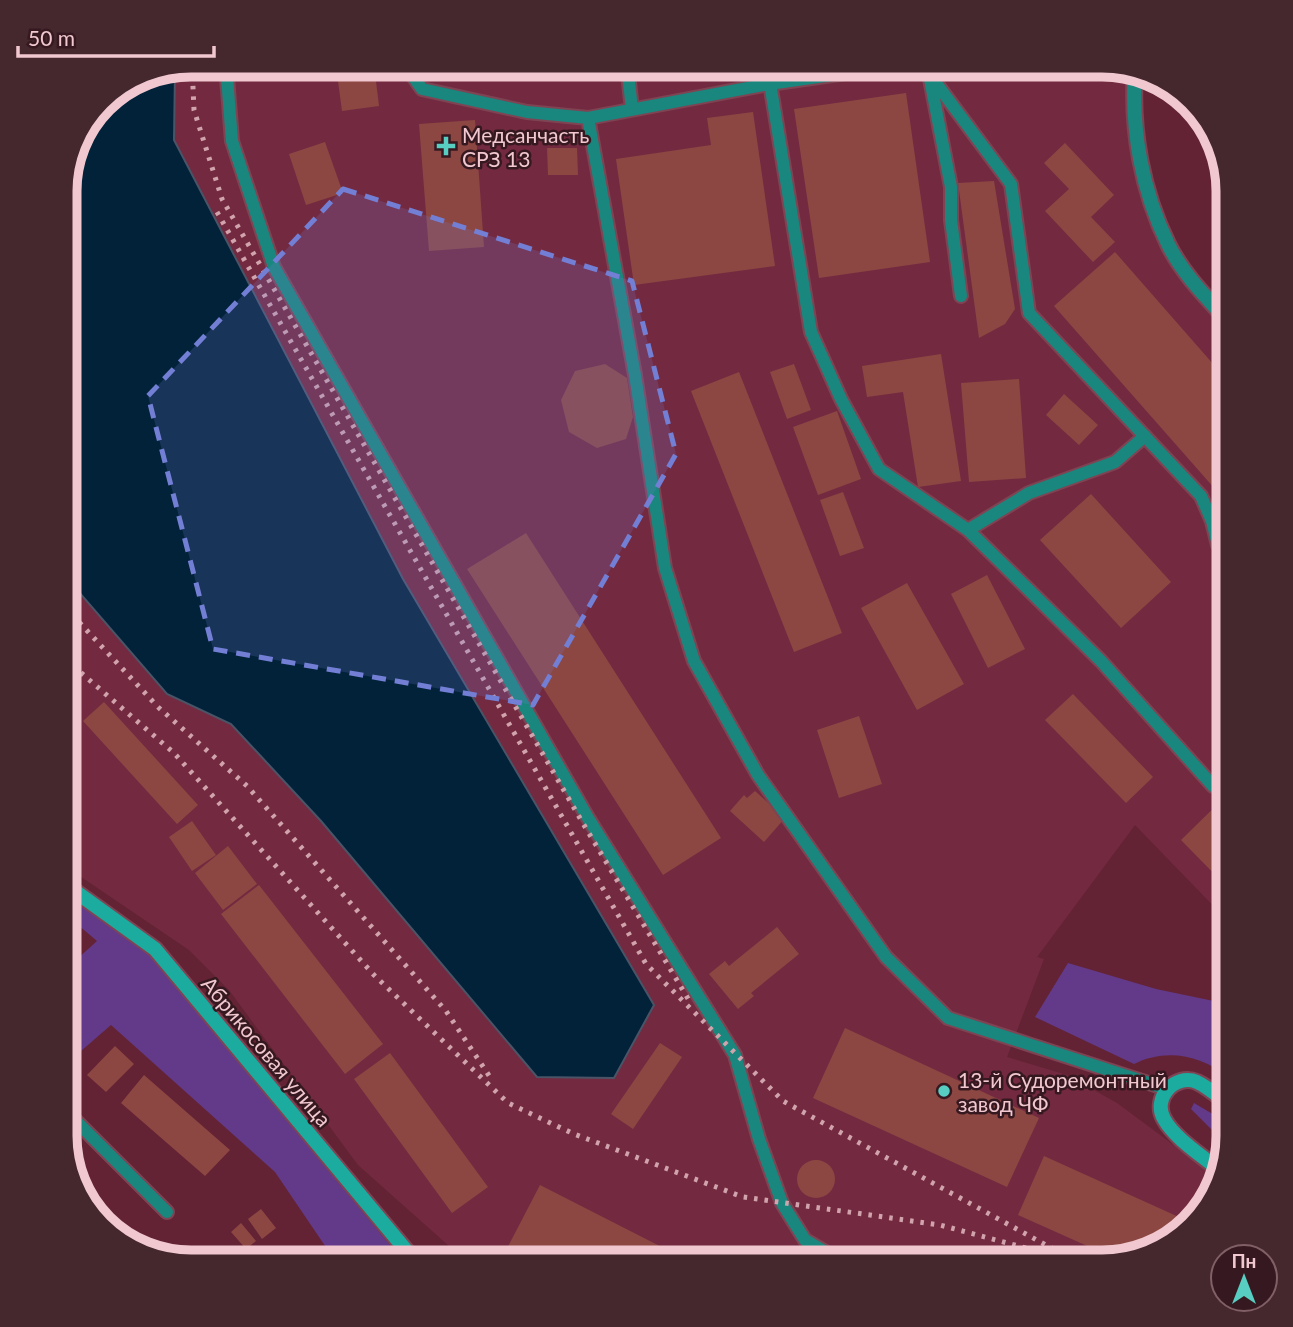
<svg xmlns="http://www.w3.org/2000/svg" width="1293" height="1327" font-family="Lato,sans-serif">
<style>
.built{fill:#732a40}
.green{fill:#623a89}
.water{fill:#02223a;stroke:#4a5467;stroke-width:2}
.building{fill:#8c4742}
.lines{fill:none;stroke-linecap:round;stroke-linejoin:round}
.lane-casing{stroke:#7f4454;stroke-width:16}
.street-casing{stroke:#7f4454;stroke-width:18}
.secondary-casing{stroke:#7f4454;stroke-width:18}
.lane{stroke:#19877d;stroke-width:12}
.street{stroke:#19877d;stroke-width:14}
.secondary{stroke:#1cab9f;stroke-width:14}
.rail{stroke:#d1a3ad;stroke-width:5;stroke-dasharray:3.5 7;stroke-linecap:butt}
.marked{fill:#727fd5;fill-opacity:0.2;stroke:#727fd5;stroke-width:5;stroke-dasharray:14 9;stroke-linejoin:round}
.poi-dot{fill:#57cec1;stroke:#361920;stroke-width:2.5}
.labels{text-anchor:middle;dominant-baseline:central;stroke-width:5;stroke-linejoin:round;paint-order:stroke}
.poi-label{font-size:21px;fill:#f1c8d0;stroke:#361920;text-anchor:start}
.street-label{font-size:21px;fill:#f1c8d0;stroke:#361920}
.rim{fill:none;stroke:#f1c8d0;stroke-width:9}
</style>
<rect width="100%" height="100%" fill="#632335"/>
<path class="built" d="M191 65H1110L1130 70 1127 114 1139 176 1201 299 1228 328V921L1135 825 1037 957 1044 959 1007 1057 1067 1075 1117 1103 1214 1175 1218 1180 1215 1192 1185 1231 1102 1262H467L358 1165 229 990 189 950 65 866V576L167 693 231 724 321 821 654 1005 403 579 174 140 175 71Z"/>
<path class="green" d="M65 894 149 953 404 1262H336L275 1172 111 1025 81 1051 65 1039V970L97 941 65 914Z
M1068 963 1156 989 1228 1004V1077C1201 1055 1166 1048 1134 1064L1035 1017Z
M1194 1103 1228 1123 1226 1144 1191 1109Z"/>
<path class="water" d="M175 71 174 140 403 579 654 1005 614 1078 537 1077 321 821 231 724 167 694 65 576V182L78 135 107 96Z"/>
<path class="building" d="M374 65 379 106 342 111 336 66Z
M906 93 930 262 819 278 794 109Z
M753 112 775 266 634 285 616 159 711 145 707 118Z
M475 120 484 247 429 251 419 124Z
M325 142 343 193 306 205 289 154Z
M1065 143 1114 195 1091 217 1115 242 1093 262 1045 211 1069 189 1044 163Z
M547 148H577L578 175H548Z
M994 181 1015 309 1005 324 979 338 958 183Z
M1115 252 1228 381V477L1215 489 1054 306Z
M941 354 961 481 918 487 903 392 867 397 862 366Z
M605 364 627 378 633 417 626 439 597 448 569 432 561 400 575 371Z
M794 364 811 410 787 419 770 372Z
M739 372 842 633 794 652 691 391Z
M1019 379 1026 478 969 482 961 383Z
M1064 394 1098 425 1079 445 1046 415Z
M837 411 861 479 818 495 793 427Z
M843 492 864 548 840 556 820 500Z
M1091 494 1171 582 1121 628 1040 540Z
M526 533 721 838 663 875 467 569Z
M987 575 1025 649 988 668 951 594Z
M1228 582V613L1213 596Z
M907 583 964 684 917 710 861 608Z
M1073 694 1153 777 1126 803 1045 720Z
M104 702 198 805 177 824 83 721Z
M859 716 882 784 839 798 817 730Z
M755 791 785 818 764 842 730 811 744 795 747 798Z
M1228 794V888L1181 840Z
M192 821 216 855 192 871 169 837Z
M228 846 257 884 223 910 195 873Z
M259 885 383 1044 345 1074 221 914Z
M777 927 799 954 751 993 754 996 738 1009 709 974 725 961 729 966Z
M845 1028 1039 1118 1007 1187 813 1098Z
M65 1042 77 1052 65 1067Z
M660 1043 682 1057 633 1129 611 1114Z
M115 1046 134 1064 106 1092 87 1075Z
M390 1053 488 1187 452 1213 354 1079Z
M144 1075 230 1150 205 1176 121 1103Z
M1044 1156 1192 1223 1185 1231 1114 1258 1018 1215Z
M797 1179a19 19 0 1 1 38 0a19 19 0 1 1-38 0Z
M540 1185 691 1262H500Z
M261 1209 276 1228 262 1239 248 1219Z
M241 1223 256 1241 246 1249 231 1232Z"/>
<g class="lines">
<defs>
<path id="lane" d="M226 65 232 141 274 267 588 818 735 1055 759 1139 782 1203 805 1240 842 1262
M405 65 422 89 527 112 588 118 769 84 902 65
M627 65 632 109
M767 65 811 332 841 399 879 469 968 530 1101 661 1213 786
M903 65 930 75 1011 184 1029 313 1201 496 1212 521 1218 545
M930 79 951 187V220L961 296
M588 118 635 375 665 568 694 661 758 775 886 957 948 1018 1167 1089
M968 530 1029 493 1115 462 1145 436
M65 1110 167 1212"/>
<path id="street" d="M1135 72C1131 130 1142 191 1168 244 1182 273 1207 298 1228 321"/>
<path id="secondary" d="M65 884 155 949 410 1255 420 1262
M1220 1171C1203 1156 1175 1139 1164 1119 1152 1098 1175 1073 1197 1082 1208 1087 1219 1097 1228 1104"/>
</defs>
<use href="#lane" class="lane-casing"/>
<use href="#street" class="street-casing"/>
<use href="#secondary" class="secondary-casing"/>
<use href="#lane" class="lane"/>
<use href="#street" class="street"/>
<use href="#secondary" class="secondary"/>
<path class="rail" d="M192 65 194 110 222 199 581 820 690 1002
M217 212 646 964 783 1101 1077 1262
M65 607 158 707 247 786 446 1011 492 1080
M65 659 174 753 374 975 508 1103 574 1134 743 1197 940 1225 1052 1255"/>
</g>
<path class="marked" d="M343 189 632 281 676 454 533 705 213 649 148 396Z"/>
<g class="poi-dot">
<path d="M442.5 135.5h7v7h7v7h-7v7h-7v-7h-7v-7h7z"/>
<circle cx="944" cy="1091" r="7"/>
</g>
<g class="labels">
<g class="poi-label">
<text x="462" y="134">Медсанчасть<tspan x="462" dy="24">СРЗ 13</tspan></text>
<text x="958" y="1079">13-й Судоремонтный<tspan x="958" dy="24">завод ЧФ</tspan></text>
</g>
<g class="street-label">
<text transform="translate(267 1051) rotate(50)">Абрикосовая улица</text>
</g>
</g>
<path d="M0 0H1293V1327H0ZM191 77H1102A114 114 0 0 1 1216 191V1136A114 114 0 0 1 1102 1250H191A114 114 0 0 1 77 1136V191A114 114 0 0 1 191 77Z" fill="#45272e" fill-rule="evenodd"/>
<path class="rim" d="M191 77H1102A114 114 0 0 1 1216 191V1136A114 114 0 0 1 1102 1250H191A114 114 0 0 1 77 1136V191A114 114 0 0 1 191 77Z"/>
<g transform="translate(1244 1278)"><circle r="33" fill="#361920" stroke="#815f66" stroke-width="2"/>
<path d="M0-5L12 26L0 18L-12 26Z" fill="#57cec1"/>
<text y="-10" font-size="19" font-weight="bold" text-anchor="middle" fill="#f1c8d0">Пн</text>
</g>
<path d="M18 46v10h196v-10" fill="none" stroke="#f1c8d0" stroke-width="3.5"/>
<text x="28" y="46" font-size="21" fill="#f1c8d0" stroke="#361920" stroke-width="5" paint-order="stroke">50 m</text>
</svg>
